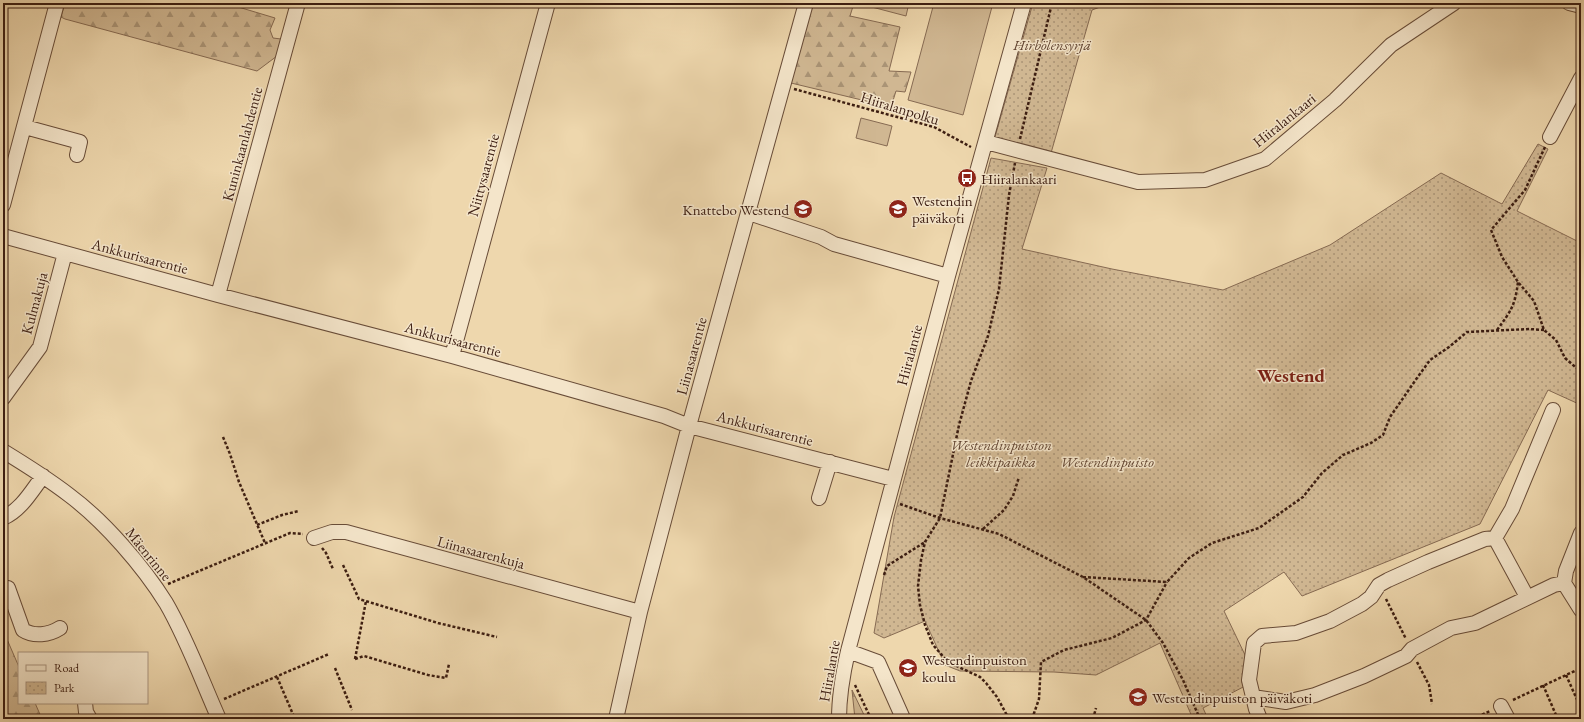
<svg xmlns="http://www.w3.org/2000/svg" width="1584" height="722" font-family="'EB Garamond',serif">
<style>
.forest{fill:url(#forest-firs);stroke:#866a52}
.park{fill:url(#park-dots);stroke:#866a52}
.pitch{fill:#d0b792;stroke:#866a52}
.lines{fill:none;stroke-linecap:round;stroke-linejoin:round}
.minor-casing{stroke:#684c38;stroke-width:16}
.path{stroke:#3c1d11;stroke-width:2.5;stroke-dasharray:3 2;stroke-linecap:butt}
.minor{stroke:#f4e5ca;stroke-width:14}
.labels{text-anchor:middle;dominant-baseline:central;stroke-width:3;stroke-linejoin:round;paint-order:stroke}
.park-label{font-size:15px;font-style:italic;fill:#614431;stroke:#f4e5ca}
.street-label{font-size:15px;fill:#3c1d11;stroke:#f4e5ca}
.poi-label{font-size:15px;fill:#3c1d11;stroke:#f4e5ca;text-anchor:start}
.district-label{font-size:19px;font-weight:bold;fill:#7a1f14;stroke:#f4e5ca}
</style>
<defs>
<pattern id="forest-firs" width="22" height="20" patternUnits="userSpaceOnUse"><rect width="22" height="20" fill="#d0b792"/><path d="M5 1l3.5 6h-7zM16 11l3.5 6h-7z" fill="#aa9476"/></pattern>
<pattern id="park-dots" width="8" height="8" patternUnits="userSpaceOnUse"><rect width="8" height="8" fill="#d0b792"/><path d="M2 2h.1M6 6h.1" fill="none" stroke="#aa9476" stroke-width="1.8" stroke-linecap="round"/></pattern>
</defs>
<rect width="100%" height="100%" fill="#eed7ad"/>
<filter id="stains"><feTurbulence type="fractalNoise" baseFrequency=".005" numOctaves="4"/><feColorMatrix values="0 0 0 0 .2 0 0 0 0 .09 0 0 0 0 .02 0 0 0 .5 -.17"/></filter>
<radialGradient id="worn" r=".72"><stop offset=".6" stop-color="#630" stop-opacity="0"/><stop offset="1" stop-color="#630" stop-opacity=".3"/></radialGradient>
<path class="forest" d="M65 3H225L275 18 270 30 273 38 281 39 277 56 257 71 65 19 61 17Z
M812 3H854L850 16 900 27 889 71 911 72 905 92 896 91 891 107 791 83Z
M3 630 19 667V703H35L42 719H3Z
M852 690 866 719H855Z"/>
<path class="park" d="M1033 3H1111L1092 10 1051 153 995 137Z
M1538 144 1548 149 1517 211 1581 243V405L1548 390 1480 524 1302 596 1284 572 1224 611 1246 657 1247 685 1203 708 1208 719H1193L1160 643 1096 675 1054 672 960 671 945 665 925 621 884 638 874 633 894 517 991 158 1047 168 1022 249 1112 269 1223 290 1330 245 1441 173 1502 204Z"/>
<path class="pitch" d="M869 3H909L906 16 868 6Z
M934 3H993L963 115 908 100Z
M861 118 892 126 887 146 856 138Z"/>
<g class="lines">
<defs>
<path id="minor" d="M1569 3 1581 6
M25 127 80 142 77 155
M1550 137 1581 78
M986 142 1138 182 1205 180 1265 159 1335 100 1391 45 1454 3
M3 205 57 3
M749 213 821 237 834 244 948 276
M3 236 218 295 452 356 664 416 689 426 893 479
M218 295 298 3
M452 356 548 3
M3 398 40 347 65 253
M3 451C26 465 48 479 69 495 104 521 143 566 166 603 187 639 202 681 219 719
M819 498 830 462
M3 518C21 510 31 492 43 476
M314 538 332 532H346L640 612
M1495 538 1527 597
M1564 583 1566 571 1581 533
M8 588 23 630C34 637 49 635 60 628
M848 651 878 662 902 716
M1253 697 1286 702 1315 695 1364 676 1406 656 1412 649 1451 628 1475 623 1554 585 1564 583 1581 610
M85 703 86 712 90 719
M1501 706 1508 719
M616 719 640 612 689 426 806 3
M839 719C839 697 843 673 848 651L948 276 1024 3
M1260 719 1256 709 1249 680 1254 643 1262 636 1296 633 1330 621 1362 604 1371 597 1379 585 1388 580 1428 562 1485 539 1495 538 1512 509 1553 410"/>
</defs>
<use href="#minor" class="minor-casing"/>
<path class="path" d="M794 89 934 127 971 147
M1020 139 1052 3
M1545 147 1525 190 1491 230 1502 257 1518 282 1534 301 1544 330 1556 340 1565 358 1581 372
M1497 330C1511 311 1515 306 1518 282
M223 437 230 454 239 482 265 543
M900 504 940 518 999 534 1083 577 1146 620 1163 643 1183 680 1200 719
M257 525 282 515 299 511
M983 529 1004 510 1013 496 1019 477
M322 548 326 553 333 569
M343 565 359 599 438 623 497 637
M884 575 887 566 925 542
M1083 577 1167 582 1189 558 1212 543 1259 528 1303 497 1322 473 1343 455 1371 443 1383 435 1390 417 1417 378 1430 360 1449 347 1467 332 1529 329 1544 330
M168 584 290 533 303 534
M1386 599 1406 639
M355 659 364 656 428 675 446 678 449 664
M355 659 366 601
M1417 662 1429 685 1432 704
M335 668 352 710
M1566 675 1579 704
M277 677 295 719
M855 685 871 719
M1543 685 1556 715
M224 699 329 654
M1513 700 1581 668
M1009 719 997 697 986 683 980 677 948 662 933 645 925 625 920 605 918 586 921 560 925 542 940 518 959 425 971 381 988 336 999 289 1009 195 1015 163
M1032 719 1039 699 1041 662 1064 650 1112 638 1146 620 1167 582
M1093 719 1096 708
M1473 719 1490 711"/>
<use href="#minor" class="minor"/>
</g>
<defs>
<symbol id="bus-disc" viewBox="-11 -11 22 22"><circle r="9.5" fill="#8f2418" stroke="#f4e5ca"/><path d="M-5-6H5V4H4V6H2V4H-2V6H-4V4H-5ZM-3.5-4V0h7V-4ZM-3.5 1.2v1.5H-2V1.2ZM2 1.2v1.5H3.5V1.2Z" fill="#fff"/></symbol>
<symbol id="school-disc" viewBox="-11 -11 22 22"><circle r="9.5" fill="#8f2418" stroke="#f4e5ca"/><path d="M0-5L7-2L0 1L-7-2ZM-4 1L0 2.5L4 1V4Q0 6-4 4Z" fill="#fff"/></symbol>
</defs>
<g fill-rule="evenodd">
<use href="#bus-disc" x="956" y="167" width="22" height="22"/>
<use href="#school-disc" x="792" y="198" width="22" height="22"/>
<use href="#school-disc" x="887" y="198" width="22" height="22"/>
<use href="#school-disc" x="897" y="657" width="22" height="22"/>
<use href="#school-disc" x="1127" y="686" width="22" height="22"/>
</g>
<g class="labels">
<g class="park-label">
<text x="1052" y="44">Hirbölensyrjä</text>
<text x="1001" y="444">Westendinpuiston<tspan x="1001" dy="17">leikkipaikka</tspan></text>
<text x="1107" y="461">Westendinpuisto</text>
</g>
<g class="street-label">
<text transform="translate(900 108) rotate(17)">Hiiralanpolku</text>
<text transform="translate(1284 120) rotate(-39)">Hiiralankaari</text>
<text transform="translate(242 144) rotate(-75)">Kuninkaanlahdentie</text>
<text transform="translate(483 175) rotate(-75)">Niittysaarentie</text>
<text transform="translate(140 256) rotate(15)">Ankkurisaarentie</text>
<text transform="translate(34 303) rotate(-75)">Kulmakuja</text>
<text transform="translate(453 339) rotate(15)">Ankkurisaarentie</text>
<text transform="translate(909 355) rotate(-75)">Hiiralantie</text>
<text transform="translate(691 356) rotate(-75)">Liinasaarentie</text>
<text transform="translate(765 428) rotate(15)">Ankkurisaarentie</text>
<text transform="translate(481 552) rotate(15)">Liinasaarenkuja</text>
<text transform="translate(149 554) rotate(51)">Mäenrinne</text>
<text transform="translate(829 671) rotate(-80)">Hiiralantie</text>
</g>
<g class="poi-label">
<text x="981" y="178">Hiiralankaari</text>
<text x="912" y="200">Westendin<tspan x="912" dy="17">päiväkoti</tspan></text>
<text x="789" y="209" text-anchor="end">Knattebo Westend</text>
<text x="922" y="659">Westendinpuiston<tspan x="922" dy="17">koulu</tspan></text>
<text x="1152" y="697">Westendinpuiston päiväkoti</text>
</g>
<g class="district-label">
<text x="1291" y="375">Westend</text>
</g>
</g>
<rect width="1584" height="722" fill="none" stroke="#eed7ad" stroke-width="16"/>
<rect x="4" y="4" width="1576" height="714" fill="none" stroke="#3c1d11" stroke-width="2"/>
<rect x="8" y="8" width="1568" height="706" fill="none" stroke="#3c1d11"/>
<rect x="18" y="652" width="130" height="52" fill="#f4e5ca" stroke="#aa9580"/>
<rect x="26" y="665" width="20" height="6" fill="#f4e5ca" stroke="#aa9580"/>
<text x="54" y="672" font-size="12" fill="#3c1d11">Road</text>
<rect x="26" y="682" width="20" height="12" fill="url(#park-dots)" stroke="#aa9580"/>
<text x="54" y="692" font-size="12" fill="#3c1d11">Park</text>
<rect width="100%" height="100%" filter="url(#stains)"/>
<rect width="100%" height="100%" fill="url(#worn)"/>
</svg>
